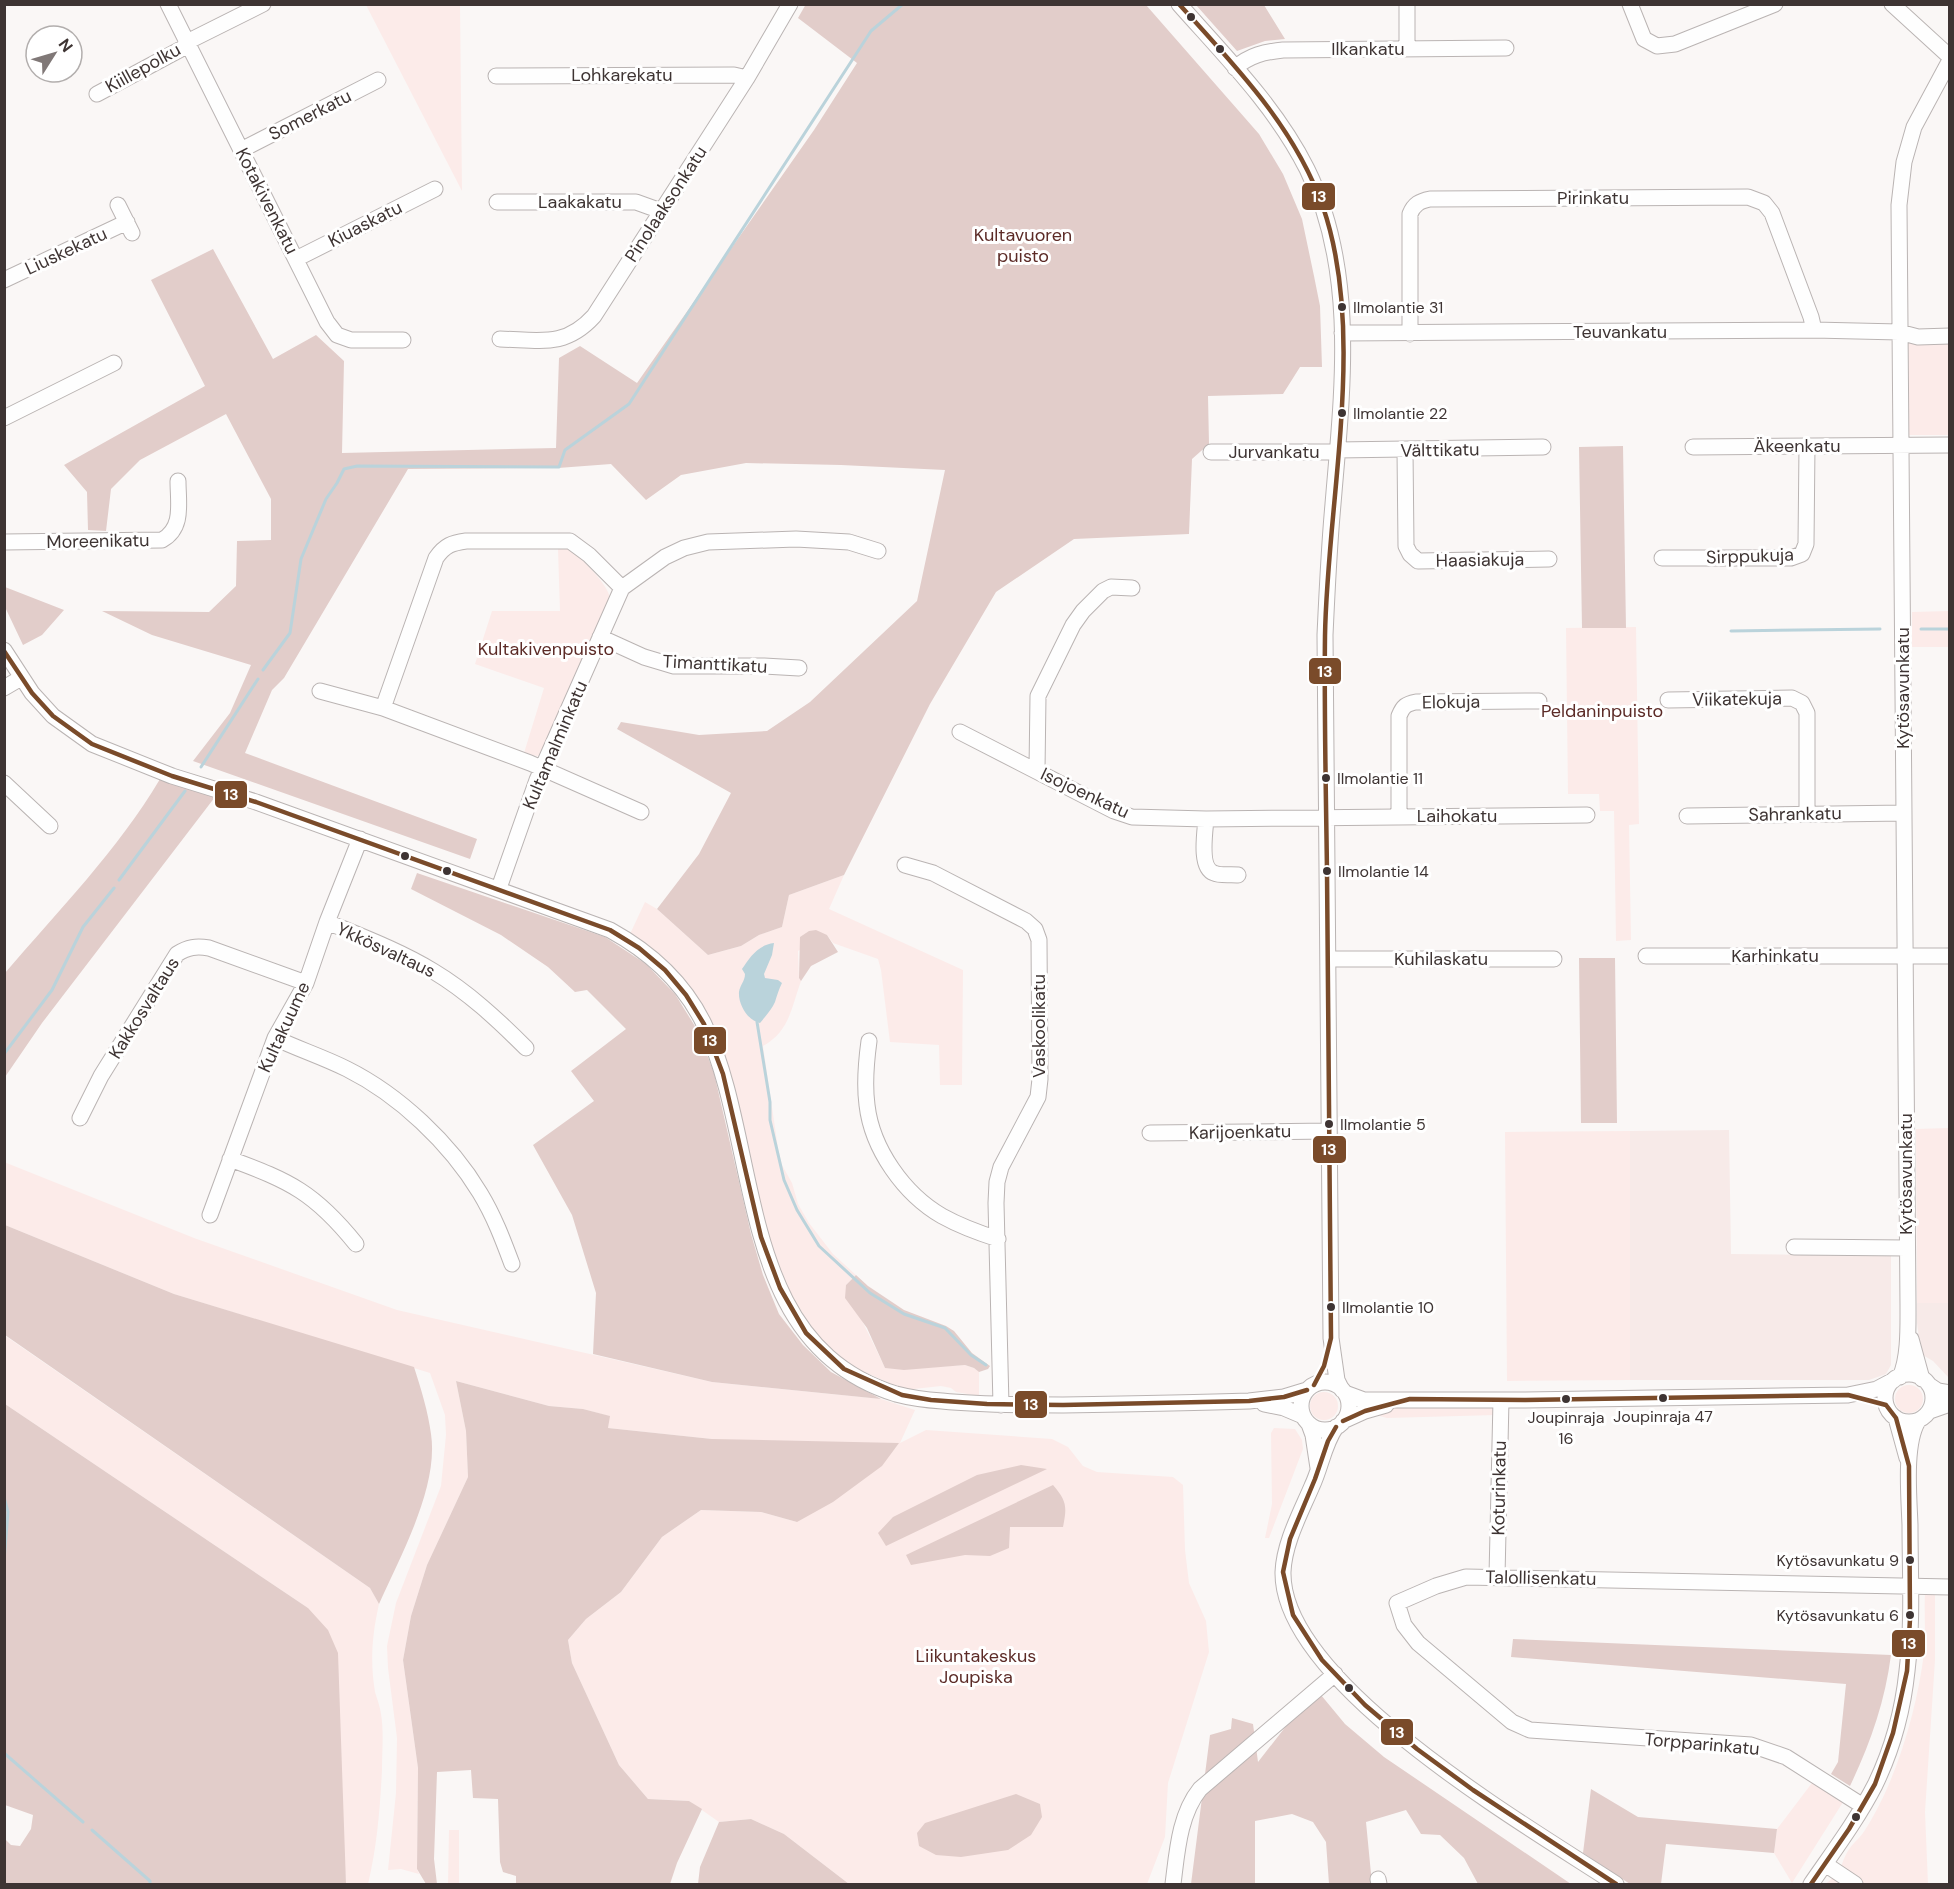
<svg xmlns="http://www.w3.org/2000/svg" width="1954" height="1889" font-family="'DM Sans',sans-serif">
<style>
.built{fill:#f7eae8}
.green{fill:#fcebe9}
.forest{fill:#e2cdca}
.water{fill:#bad3db}
.lines{fill:none;stroke-linecap:round;stroke-linejoin:round}
.stream{stroke:#bad3db;stroke-width:3}
.minor-casing{stroke:#bab4b3;stroke-width:17}
.minor{stroke:#fefefe;stroke-width:15}
.bus-1-casing{stroke:#fff;stroke-width:9}
.bus-1{stroke:#7a4b2a;stroke-width:4.5}
.bus-dot{fill:#3e3433;stroke:#fff;stroke-width:2}
.labels{text-anchor:middle;dominant-baseline:central;stroke-width:6;stroke-linejoin:round;paint-order:stroke}
.bus-label{font-size:16px;fill:#3e3433;stroke:#fff;text-anchor:start}
.street-label{font-size:18px;fill:#3e3433;stroke:#fff}
.park-label{font-size:18px;fill:#5c2b27;stroke:#fff}
.line-badge{stroke:#fff;stroke-width:2}
.badge-label{font-size:16px;text-anchor:middle;font-weight:bold;fill:#fff}
</style>
<rect width="100%" height="100%" fill="#faf7f6"/>
<path class="built" d="M1729 1130 1731 1254 1891 1256V1365L1886 1374 1869 1380H1630V1131Z
M1917 1303H1949V1378L1933 1361 1921 1354 1917 1323Z"/>
<path class="green" d="M366 5H460L462 191Z
M1908 342H1949V435H1909Z
M558 549C560 549 567 549 568 549 579 554 609 586 610 598L541 755 537 756 524 753 544 688 475 664 492 611H560Z
M1949 611V647H1912V612Z
M1636 627 1639 824 1629 825 1631 940 1616 941 1614 811H1600L1599 794H1568L1566 628Z
M844 875 829 909 963 970 962 1085H940L939 1045 890 1042 881 970 878 959 833 943 827 935 798 951 799 978 801 981C791 1008 790 1031 763 1046L778 1148 782 1165 792 1183 798 1204 809 1223 833 1254 856 1275 846 1285C858 1314 872 1340 885 1368L904 1369 965 1365 974 1368 979 1372V1396L956 1392 951 1388 941 1386 905 1390 851 1366 816 1335 778 1273 726 1062 675 970 650 947 630 934 645 902 657 909 708 955 741 946 759 935 782 927 789 895Z
M1949 1128V1303H1917L1916 1129Z
M1630 1131V1380L1507 1381 1505 1132Z
M4 1162 194 1238 397 1310 712 1382 881 1399 915 1410 900 1443 926 1430 1052 1439 1068 1447 1083 1466 1097 1472 1173 1477 1183 1485 1185 1550 1189 1583 1206 1621 1209 1652 1168 1783 1165 1837 1147 1884H849L784 1834 751 1819 719 1822 689 1801 648 1799 619 1765 572 1663 568 1640 586 1619 621 1592 662 1537 701 1510 761 1512 797 1522 712 1439 608 1428 609 1416 583 1409 549 1406 456 1381 466 1431 468 1477 427 1565 411 1616 403 1660 418 1768 417 1869 419 1874 401 1869 388 1870 396 1793 397 1738 388 1668 387 1646 396 1603 441 1486 446 1435 445 1415 430 1373 174 1294 5 1225Z
M4 1335 370 1588 379 1604C372 1635 370 1661 375 1692 377 1699 380 1706 381 1714 384 1732 382 1751 382 1770 380 1809 377 1847 368 1884H346L344 1859 308 1608 5 1404Z
M1895 1399a14 14 0 1 1 28 0a14 14 0 1 1-28 0Z
M1310 1406a14 14 0 1 1 28 0a14 14 0 1 1-28 0Z
M1492 1406 1496 1415 1387 1418 1372 1414 1399 1407Z
M1274 1428 1295 1429 1302 1440 1303 1449 1269 1538H1265L1272 1504 1271 1433Z
M1935 1592V1660L1925 1812 1928 1884H1825C1843 1873 1840 1862 1850 1848 1854 1842 1861 1837 1865 1830 1896 1782 1917 1710 1924 1653 1926 1633 1924 1613 1925 1593Z
M1815 1779 1845 1799 1792 1883 1774 1853 1777 1829Z
M449 1830H459V1884H448Z"/>
<path class="forest" d="M806 4 1146 5 1259 134 1283 174 1302 219 1314 276 1320 306 1322 367H1300L1283 394 1208 396 1209 444 1192 459 1189 534 1074 539 996 592 930 704 844 875 789 895 782 927 759 935 741 946 708 955 657 909 699 854 731 793 617 729 621 722 699 735 767 731 810 702 917 601 945 470 841 465 746 463 681 475 646 500 611 464 558 468 408 469 284 678 272 690 245 753 477 839 470 859 193 761 230 713 251 665 152 635 102 611 209 612 236 586 237 541 271 540V499L226 414 140 460 111 489 106 531 88 530 87 492 64 465 205 386 151 280 213 249 273 359 316 335 344 361 342 453 556 448 559 358 580 346 637 383 814 130 857 63 798 18Z
M1196 5H1264L1285 39 1265 41 1237 51Z
M1623 446 1626 628H1582L1579 447Z
M5 587 64 610 42 635 23 645 5 607Z
M160 779 215 797 42 1023 5 1077V973C58 911 118 850 160 779Z
M417 873 605 937 646 964 675 994 698 1031 714 1073 751 1234 763 1275 779 1314 803 1345 831 1372 881 1399 712 1382 593 1354 596 1293 572 1215 533 1145 594 1101 571 1071 626 1029 587 990 575 992 548 967 501 935 411 889Z
M816 930 827 935 838 952 811 966 801 981 799 978 800 937 809 931Z
M1579 958H1615L1617 1123H1581Z
M5 1225 174 1294 414 1367C421 1389 428 1411 431 1434 439 1487 400 1557 379 1604L370 1588 5 1335Z
M856 1275 868 1286 904 1310 946 1326 954 1331 972 1353 990 1366 988 1369 979 1372 974 1368 965 1365 904 1370 885 1368 867 1328 845 1298 846 1285Z
M456 1381 549 1406 583 1409 610 1416 608 1428 712 1439 899 1443 882 1466 833 1502 797 1522 761 1512 701 1510 662 1537 621 1592 586 1619 568 1640 572 1663 619 1765 648 1799 689 1801 702 1809 677 1863 670 1884H516V1876L503 1872 500 1862 498 1799 473 1798 471 1770 437 1772 434 1859 437 1884H426L417 1869 418 1768 403 1660 411 1616 427 1565 468 1477 466 1431Z
M5 1404 308 1608 328 1630 338 1653 346 1884H5V1839L11 1845 20 1846 31 1829 33 1815 5 1805Z
M1021 1465 1047 1469 886 1546 878 1533 893 1517 977 1475Z
M1053 1485C1067 1501 1067 1507 1063 1527H1010L1009 1548 990 1556 965 1555 911 1565 906 1555Z
M1513 1639 1891 1655C1885 1702 1870 1744 1850 1786L1831 1774 1838 1762 1846 1684 1511 1657Z
M1321 1695 1345 1724 1384 1757 1571 1884H1478L1464 1858 1440 1835 1421 1834 1406 1810 1366 1822 1372 1884H1329L1326 1842 1313 1822 1292 1814 1255 1821V1884H1191L1210 1735 1231 1729 1232 1718 1253 1724 1258 1762 1290 1721Z
M1591 1789 1638 1817 1777 1829 1774 1853 1666 1844 1661 1884H1630L1583 1853Z
M1016 1794 1040 1804 1042 1817 1031 1835 1008 1850 961 1857 936 1855 919 1846 917 1833 925 1823Z
M751 1819 784 1834 849 1884H698L700 1867 719 1822Z"/>
<path class="water" d="M774 943 772 955 764 974 765 978 778 980 782 983C779 989 777 995 775 1002 772 1009 765 1017 760 1023 748 1021 738 1004 739 992 740 985 745 981 745 974L742 969C750 957 758 945 774 943Z"/>
<g class="lines">
<path class="stream" d="M1921 629H1950
M1731 631 1880 629
M263 670 290 633 301 559 326 499 337 483 344 469 357 466 559 467 565 450 629 404 871 31 903 4
M201 767 258 679
M119 880 185 791
M757 1022 770 1102V1120L784 1180 797 1210 819 1246 870 1293 904 1314 945 1328 971 1355 986 1365
M4 1054 52 990 83 927 114 888
M4 1497 8 1512 4 1561
M4 1753 83 1822
M92 1830 150 1881V1884"/>
<defs>
<path id="minor" d="M168 4 327 322 337 335 351 340H403
M1179 4C1225 56 1276 107 1307 169 1358 272 1342 394 1333 504 1329 548 1327 591 1325 635L1331 1338 1337 1380 1342 1390
M1407 4V49
M1630 4 1644 39 1657 46 1675 44 1775 4
M1892 4 1950 57
M1235 68C1250 55 1264 52 1283 50L1506 48
M496 76 734 75 747 78
M97 94 183 48 187 42 263 4
M241 150 378 80
M497 202H636L661 211
M118 205 132 233
M296 259 435 189
M4 280 127 222
M1342 333 1814 330 1899 332 1918 337 1950 336
M1410 334V214C1414 204 1420 201 1430 199L1748 197 1764 203 1772 213 1811 317 1814 330
M500 339C540 340 565 348 594 316L747 78 790 4
M4 418 114 363
M1693 447 1950 445
M1337 450 1543 447
M1405 450 1406 546 1410 554 1418 561 1549 559
M1211 452H1337
M4 542 162 540C184 528 178 503 178 481
M1662 558H1791L1802 554 1806 544 1807 446
M600 637 644 657 674 666H764L799 668
M4 650 32 693 53 716 92 744 172 776 256 802 610 930C650 952 684 983 704 1024 763 1149 734 1344 896 1394 911 1398 927 1400 942 1401 982 1405 1022 1405 1063 1405 1125 1404 1187 1403 1249 1401L1284 1397 1307 1390
M4 688 21 678
M320 691 383 708 530 763 641 812
M1668 700 1792 698 1802 703 1807 713V814
M383 708 436 558C445 545 452 543 466 541H570L589 555 622 588
M960 732 1114 811 1132 817 1206 819 1587 815
M1037 771 1038 696 1073 625 1083 611 1103 591 1111 587 1132 588
M4 783 50 826
M1399 816V716C1403 706 1406 704 1416 702L1539 701
M1687 816 1904 813
M1206 819C1205 832 1199 868 1214 873 1220 876 1231 874 1238 875
M905 865 933 873 1026 921 1035 929 1039 940 1040 1079 1038 1097 1001 1167 997 1182 996 1203 1001 1405
M499 888 537 780 622 588 665 557 684 548 708 542 796 539 849 542 878 551
M327 922C363 937 400 951 433 971 468 992 498 1020 526 1048
M1646 956H1950
M1328 959H1554
M275 1038C298 1049 323 1057 347 1069 399 1095 450 1143 480 1193 494 1216 503 1240 512 1264
M869 1041C866 1063 864 1083 867 1105 872 1149 904 1194 942 1216 960 1226 979 1233 998 1239
M80 1118 101 1076 177 954C188 947 196 946 209 948L306 983
M1150 1133 1329 1131
M230 1159C290 1181 315 1193 356 1244
M210 1215 275 1038 306 983 327 922 360 839
M1794 1247 1907 1248
M1911 1339 1922 1379
M1885 1398a24 24 0 1 1 48 0a24 24 0 1 1-48 0Z
M1900 1377C1909 1358 1908 1326 1908 1305L1899 205 1904 162 1914 127 1950 60
M1301 1406a24 24 0 1 1 48 0a24 24 0 1 1-48 0Z
M1929 1385 1938 1391 1950 1393
M1345 1393 1364 1400H1525L1848 1395 1877 1389 1894 1380
M1264 1404 1284 1408 1303 1416
M1930 1411 1950 1404
M1896 1418 1907 1458
M1343 1421 1365 1411 1386 1405
M1309 1424 1313 1435 1318 1468
M1336 1427C1324 1444 1321 1467 1312 1486 1301 1512 1284 1543 1283 1572 1281 1684 1531 1828 1616 1884
M1497 1576 1501 1400
M1863 1806 1786 1757 1751 1745 1530 1730 1512 1722 1418 1643 1404 1625 1397 1603 1436 1586 1466 1577 1950 1587
M1825 1864 1855 1884
M1378 1879 1379 1884
M1173 1884C1177 1853 1179 1815 1200 1789L1335 1674
M1811 1884C1833 1852 1857 1820 1875 1785 1892 1750 1903 1709 1907 1671 1913 1622 1910 1573 1910 1525 1909 1497 1904 1444 1918 1421"/>
</defs>
<use href="#minor" class="minor-casing"/>
<use href="#minor" class="minor"/>
<defs>
<path id="bus-1" d="M1179 4C1235 66 1295 127 1323 207 1367 335 1327 502 1325 636 1324 715 1326 793 1327 872 1328 1027 1330 1183 1331 1338L1324 1366 1314 1385
M4 651 32 693 53 716 92 744 172 776 256 802 610 930 639 948 665 970 686 995 704 1024 723 1074 761 1237 780 1288 806 1333 844 1369 902 1395 931 1400 987 1404 1063 1405 1249 1401 1284 1397 1307 1390
M1343 1421 1365 1411 1410 1399 1525 1400 1848 1395 1886 1405 1896 1418 1909 1466 1910 1619 1907 1671 1893 1733 1875 1784 1849 1829 1811 1884
M1336 1427 1328 1441 1315 1479 1290 1539 1283 1572 1293 1615 1322 1660 1365 1705 1417 1749 1473 1790 1616 1884"/>
</defs>
<use href="#bus-1" class="bus-1-casing"/>
<use href="#bus-1" class="bus-1"/>
</g>
<g class="bus-dot">
<circle cx="1191" cy="17" r="5"/>
<circle cx="1220" cy="49" r="5"/>
<circle cx="1342" cy="307" r="5"/>
<circle cx="1342" cy="413" r="5"/>
<circle cx="1326" cy="778" r="5"/>
<circle cx="405" cy="856" r="5"/>
<circle cx="447" cy="871" r="5"/>
<circle cx="1327" cy="871" r="5"/>
<circle cx="1329" cy="1124" r="5"/>
<circle cx="1331" cy="1307" r="5"/>
<circle cx="1663" cy="1398" r="5"/>
<circle cx="1566" cy="1399" r="5"/>
<circle cx="1910" cy="1560" r="5"/>
<circle cx="1910" cy="1615" r="5"/>
<circle cx="1349" cy="1688" r="5"/>
<circle cx="1856" cy="1817" r="5"/>
</g>
<g class="labels">
<g class="bus-label">
<text x="1353" y="307">Ilmolantie 31</text>
<text x="1353" y="413">Ilmolantie 22</text>
<text x="1337" y="778">Ilmolantie 11</text>
<text x="1338" y="871">Ilmolantie 14</text>
<text x="1340" y="1124">Ilmolantie 5</text>
<text x="1342" y="1307">Ilmolantie 10</text>
<text x="1663" y="1416" text-anchor="middle">Joupinraja 47</text>
<text x="1566" y="1417" text-anchor="middle">Joupinraja<tspan x="1566" dy="21">16</tspan></text>
<text x="1899" y="1560" text-anchor="end">Kytösavunkatu 9</text>
<text x="1899" y="1615" text-anchor="end">Kytösavunkatu 6</text>
</g>
<g class="street-label">
<text x="1368" y="49">Ilkankatu</text>
<text transform="translate(143 68) rotate(-29)">Kiillepolku</text>
<text x="622" y="75">Lohkarekatu</text>
<text transform="translate(310 115) rotate(-27)">Somerkatu</text>
<text x="1593" y="198">Pirinkatu</text>
<text transform="translate(267 201) rotate(63)">Kotakivenkatu</text>
<text x="580" y="202">Laakakatu</text>
<text transform="translate(666 204) rotate(-57)">Pinolaaksonkatu</text>
<text transform="translate(365 224) rotate(-27)">Kiuaskatu</text>
<text transform="translate(66 251) rotate(-25)">Liuskekatu</text>
<text x="1620" y="332">Teuvankatu</text>
<text x="1797" y="446">Äkeenkatu</text>
<text transform="translate(1440 450) rotate(-1)">Välttikatu</text>
<text x="1274" y="452">Jurvankatu</text>
<text transform="translate(98 541) rotate(-1)">Moreenikatu</text>
<text transform="translate(1750 556) rotate(-2)">Sirppukuja</text>
<text transform="translate(1480 560) rotate(-1)">Haasiakuja</text>
<text transform="translate(715 664) rotate(3)">Timanttikatu</text>
<text transform="translate(1903 688) rotate(-90)">Kytösavunkatu</text>
<text transform="translate(1737 699) rotate(-1)">Viikatekuja</text>
<text transform="translate(1451 702) rotate(-1)">Elokuja</text>
<text transform="translate(555 745) rotate(-67)">Kultamalminkatu</text>
<text transform="translate(1085 793) rotate(25)">Isojoenkatu</text>
<text transform="translate(1795 814) rotate(-1)">Sahrankatu</text>
<text x="1457" y="816">Laihokatu</text>
<text transform="translate(386 950) rotate(25)">Ykkösvaltaus</text>
<text x="1775" y="956">Karhinkatu</text>
<text x="1441" y="959">Kuhilaskatu</text>
<text transform="translate(144 1008) rotate(-58)">Kakkosvaltaus</text>
<text transform="translate(1039 1026) rotate(-90)">Vaskoolikatu</text>
<text transform="translate(284 1027) rotate(-65)">Kultakuume</text>
<text transform="translate(1240 1132) rotate(-1)">Karijoenkatu</text>
<text transform="translate(1906 1174) rotate(-90)">Kytösavunkatu</text>
<text transform="translate(1499 1488) rotate(-89)">Koturinkatu</text>
<text transform="translate(1541 1578) rotate(1)">Talollisenkatu</text>
<text transform="translate(1702 1744) rotate(5)">Torpparinkatu</text>
</g>
<g class="park-label">
<text x="1023" y="235">Kultavuoren<tspan x="1023" dy="21">puisto</tspan></text>
<text x="546" y="649">Kultakivenpuisto</text>
<text x="1602" y="711">Peldaninpuisto</text>
<text x="976" y="1656">Liikuntakeskus<tspan x="976" dy="21">Joupiska</tspan></text>
</g>
</g>
<g class="line-badge">
<rect x="1301" y="182" width="35" height="29" rx="6" fill="#7a4b2a"/>
<rect x="1308" y="657" width="34" height="28" rx="6" fill="#7a4b2a"/>
<rect x="214" y="780" width="34" height="29" rx="6" fill="#7a4b2a"/>
<rect x="693" y="1026" width="34" height="29" rx="6" fill="#7a4b2a"/>
<rect x="1312" y="1135" width="35" height="29" rx="6" fill="#7a4b2a"/>
<rect x="1014" y="1390" width="34" height="29" rx="6" fill="#7a4b2a"/>
<rect x="1891" y="1629" width="35" height="29" rx="6" fill="#7a4b2a"/>
<rect x="1380" y="1718" width="34" height="28" rx="6" fill="#7a4b2a"/>
</g>
<g class="badge-label">
<text x="1319" y="202">13</text>
<text x="1325" y="677">13</text>
<text x="231" y="800">13</text>
<text x="710" y="1046">13</text>
<text x="1329" y="1155">13</text>
<text x="1031" y="1410">13</text>
<text x="1909" y="1649">13</text>
<text x="1397" y="1738">13</text>
</g>
<rect width="1954" height="1889" fill="none" stroke="#3e3433" stroke-width="12"/>
<g transform="translate(54 54) rotate(53)"><circle r="28" fill="#ffffff" stroke="#b2aead" stroke-width="1.5"/>
<path d="M0-4.5L10 22L0 15L-10 22Z" fill="#807877"/>
<text y="-9" font-size="16" font-weight="bold" text-anchor="middle" fill="#3e3433">N</text>
</g>
</svg>
